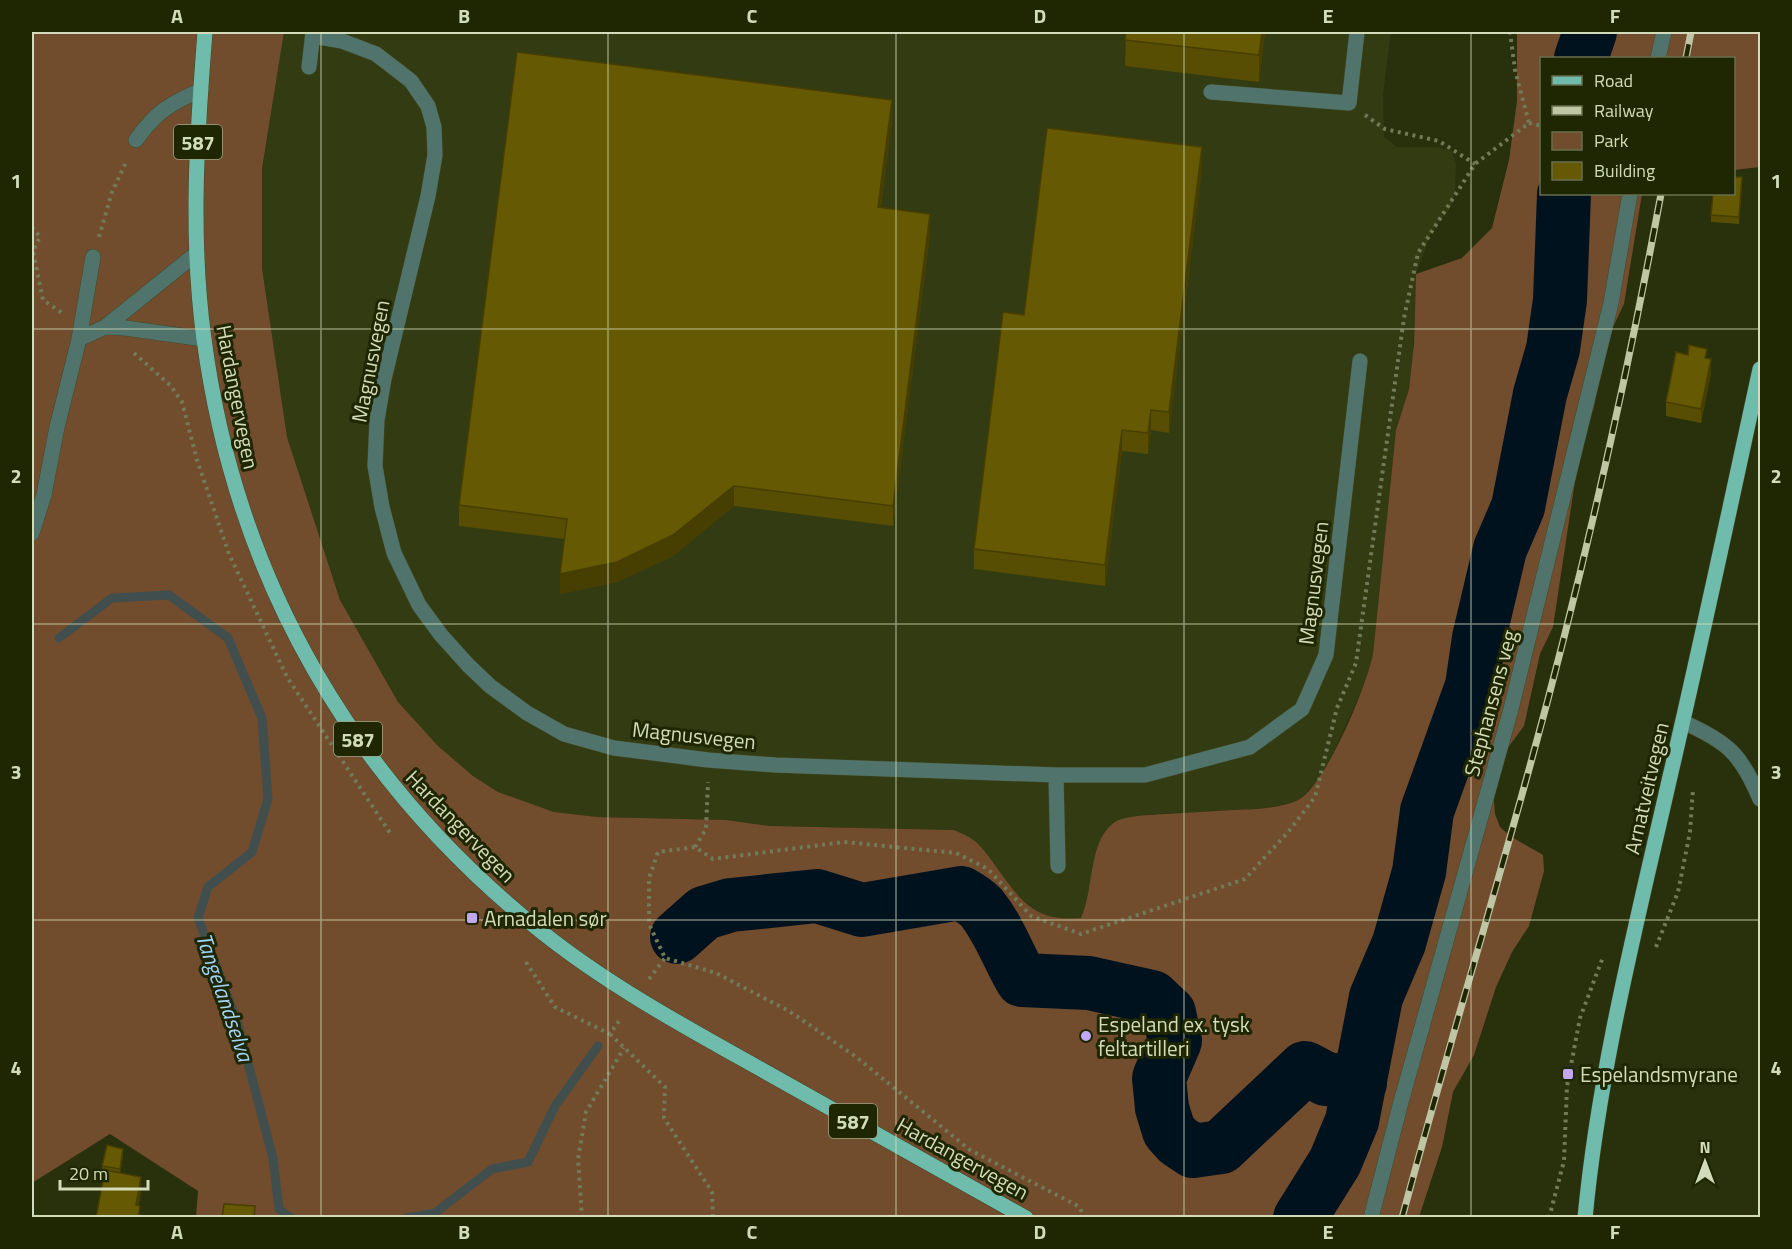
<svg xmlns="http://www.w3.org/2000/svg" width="1792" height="1249" font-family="'Titillium Web',sans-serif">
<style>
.built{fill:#323b11}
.green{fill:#714c2d}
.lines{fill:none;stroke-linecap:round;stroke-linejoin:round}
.stream{stroke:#404f4e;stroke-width:9}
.river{stroke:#01121f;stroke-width:54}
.minor-casing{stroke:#444c28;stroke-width:16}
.major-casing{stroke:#444c28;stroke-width:16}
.path{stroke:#727a57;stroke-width:4;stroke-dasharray:3 4.5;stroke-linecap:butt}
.minor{stroke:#50746c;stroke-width:15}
.major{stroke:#6fbcac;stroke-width:15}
.rail-casing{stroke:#bec6a4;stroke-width:7}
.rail{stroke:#1f2602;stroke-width:4.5;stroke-dasharray:14;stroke-linecap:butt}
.wall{fill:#574d03}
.shaded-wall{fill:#473e02}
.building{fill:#655903;stroke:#473e02;stroke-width:1.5}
.grid{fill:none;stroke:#d3dcba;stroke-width:1.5;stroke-opacity:0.55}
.poi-dot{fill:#c2a8f3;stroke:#1f2602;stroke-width:2}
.labels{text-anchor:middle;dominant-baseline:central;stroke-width:6;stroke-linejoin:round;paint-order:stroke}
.shield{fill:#1f2602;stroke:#9da583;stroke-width:1.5}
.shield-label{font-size:20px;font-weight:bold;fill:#d3dcba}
.street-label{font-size:21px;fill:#d3dcba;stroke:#1f2602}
.poi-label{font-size:21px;fill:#d3dcba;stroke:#1f2602;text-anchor:start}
.water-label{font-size:22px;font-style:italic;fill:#a2d5f9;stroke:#1f2602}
.neatline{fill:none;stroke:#d3dcba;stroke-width:2}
.grid-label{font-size:20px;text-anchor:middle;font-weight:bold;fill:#d3dcba}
</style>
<rect width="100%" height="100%" fill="#29300c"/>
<path class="built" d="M284 32H1391L1383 95 1384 137 1397 147H1438L1452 151 1456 164 1455 193 1451 207 1431 233 1416 274 1413 353 1409 389 1396 430 1373 654 1370 671 1334 752 1320 778 1299 800 1272 808 1141 815 1113 822 1104 834 1094 862 1087 905 1081 918H1054L1040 913 1015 894 979 845 954 830 770 826 725 820 596 817 554 812 527 803 498 792 473 776 437 746 398 702 340 600 287 437 262 268V169Z"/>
<path class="green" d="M32 32H284L262 169V268L287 437 340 600 398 702 438 746 473 776 498 792 554 812 597 817 726 820 770 826 954 830C963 834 971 837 978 844 1002 868 1016 909 1053 917 1062 919 1072 918 1081 918 1094 890 1088 845 1112 824 1122 815 1152 815 1165 814 1188 813 1211 811 1233 810 1254 809 1276 809 1296 801 1324 790 1367 685 1373 654L1396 430 1409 389 1414 344 1416 274 1462 258 1492 228 1509 160 1517 101V32H1760V167L1734 170V58H1542V194H1642L1624 304 1605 344 1594 407 1579 455 1553 627 1540 654 1524 726 1498 761 1493 788 1495 814 1500 827 1510 836 1543 855 1544 871 1529 926 1512 952 1496 987 1474 1055 1453 1092 1442 1147 1419 1217H196L198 1191 110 1134 32 1183Z"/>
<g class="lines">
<path class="stream" d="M59 638 112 598 169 595 228 638 262 718 268 799 252 852 208 887 198 918 237 1021 273 1158 279 1209 291 1218
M407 1218 435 1213 492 1169 528 1162 555 1106 598 1046"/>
<path class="river" d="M1581 58 1590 32
M677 937 704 913 731 905 817 896 862 910 961 893C968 897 976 902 981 907 999 929 1008 956 1022 980L1089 983 1152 997 1169 1013 1175 1041 1159 1078 1162 1108 1169 1131 1178 1141 1193 1151 1221 1147 1305 1068 1326 1079 1360 1083
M1300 1218 1335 1162 1352 1121 1376 997 1399 943 1419 872 1427 811 1472 686 1479 638 1500 549 1518 507 1540 394 1553 349 1560 300 1564 194"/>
<defs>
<path id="minor" d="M313 36 342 41 376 54 411 81 428 106 434 127 435 155 428 196 384 379 377 420 375 466 382 507 394 553 419 605 441 635 468 665 490 686 527 713 564 734 614 748 708 760 775 765 1056 775H1145L1250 747 1302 709 1326 655 1360 361
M1658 58 1664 32
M309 67 313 32
M1211 92 1349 103 1357 32
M136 140C156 112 169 104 201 90
M93 257 79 339 105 327 197 253
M105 327 125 328 204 339
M32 533 44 495 57 427 79 339
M1683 722C1728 742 1741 754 1760 799
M1056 775 1058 866
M1371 1218 1401 1102 1511 709 1611 303 1630 194"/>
<path id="major" d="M205 32C197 134 190 237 204 339 236 580 353 782 543 933 611 987 689 1029 764 1071 852 1120 939 1169 1026 1218
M1585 1218C1599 1070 1636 926 1669 781 1701 644 1730 507 1760 369"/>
</defs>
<use href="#minor" class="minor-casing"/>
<use href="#major" class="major-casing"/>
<path class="path" d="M1365 115 1385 129 1439 141 1475 164
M1529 123 1542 126
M32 227 40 237 33 251 43 300 62 313
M99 237 112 192 127 160
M134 353 171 386 182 402 197 460 229 554 287 677 390 833
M695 847 706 829 708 782
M1656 947 1678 892 1690 832 1693 789
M526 962 555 1007 610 1034 621 1018
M649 979 665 958
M610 1034 665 1087 664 1118 712 1192 713 1218
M582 1218 578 1159 586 1112 624 1048
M1086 1218 1078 1206 970 1150 855 1056 789 1011 716 973 665 958 649 924V878L658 852 695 847 713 859 844 842 956 853 988 869 1031 916 1081 934 1245 879 1289 831 1315 797 1337 708 1356 663 1404 318 1418 253 1475 164 1529 123 1515 70 1510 32
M1549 1218 1564 1161 1567 1086 1580 1018 1603 957"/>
<use href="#minor" class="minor"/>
<use href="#major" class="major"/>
<defs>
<path id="rail" d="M1686 58 1691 32
M1402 1218C1442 1069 1487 922 1528 773 1581 582 1625 388 1661 194"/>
</defs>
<use href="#rail" class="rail-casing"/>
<use href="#rail" class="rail"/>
</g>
<path class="wall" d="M1126 32H1265L1259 82 1125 66Z
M892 121 881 207 930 234 893 526 734 506 673 556 617 582 560 594 564 539 459 526V505Z
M1202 168 1169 433 1151 430 1148 454 1122 451 1105 586 974 569V549Z
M1742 184 1739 224 1711 222V215Z
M1707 359 1711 373 1701 423 1666 416V402Z
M123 1156 120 1173 141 1191 139 1205 140 1218 104 1173H102V1166Z"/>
<path class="shaded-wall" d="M1262 32H1265L1259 82V55Z
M892 100V121L878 228V207Z
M1202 147V168L1169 433V412Z
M930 214V234L893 526V506Z
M1711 359V373L1701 423V409Z
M1151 410V430L1148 454V433Z
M1122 430V451L1105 586V565Z
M734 486V506L673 556 617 582 560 594V574Z
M123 1149V1156L120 1176V1169Z
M141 1177V1191L136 1218V1205Z"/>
<path class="building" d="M1126 32H1262L1259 55 1125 40Z
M517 52 892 100 878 207 930 214 893 506 734 486 673 535 617 562 560 574 567 519 459 505Z
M1047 128 1202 147 1169 412 1151 410 1148 433 1122 430 1105 565 974 549 1003 312 1024 315Z
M1734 177H1742L1739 217 1711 215 1713 194H1734Z
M1689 345 1707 349 1705 358 1711 359 1701 409 1666 402 1676 352 1688 355Z
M107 1145 123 1149 120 1169 102 1166Z
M105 1170 141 1177 136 1205 140 1206 138 1218H96Z
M224 1204 255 1206 254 1218H222Z"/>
<path class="grid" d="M321 32V1218M608 32V1218M896 32V1218M1184 32V1218M1471 32V1218M32 329H1760M32 624H1760M32 920H1760"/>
<g class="poi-dot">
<rect x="466" y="912" width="12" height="12" rx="3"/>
<circle cx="1086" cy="1036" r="6"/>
<rect x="1562" y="1068" width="12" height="12" rx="3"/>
</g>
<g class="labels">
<g class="shield">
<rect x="174" y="125" width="48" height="34" rx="4.5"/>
<rect x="334" y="722" width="48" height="34" rx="4.5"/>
<rect x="829" y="1104" width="48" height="34" rx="4.5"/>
</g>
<g class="shield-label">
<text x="198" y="142">587</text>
<text x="358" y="739">587</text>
<text x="853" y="1121">587</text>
</g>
<g class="street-label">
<text transform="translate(370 361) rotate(-79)">Magnusvegen</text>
<text transform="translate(238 397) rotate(79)">Hardangervegen</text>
<text transform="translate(1313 583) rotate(-83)">Magnusvegen</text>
<text transform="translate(1490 703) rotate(-75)">Stephansens veg</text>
<text transform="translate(694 735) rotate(6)">Magnusvegen</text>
<text transform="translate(1646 788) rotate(-77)">Arnatveitvegen</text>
<text transform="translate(461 826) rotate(46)">Hardangervegen</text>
<text transform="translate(963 1158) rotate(29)">Hardangervegen</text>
</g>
<g class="poi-label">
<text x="484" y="918">Arnadalen sør</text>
<text x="1098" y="1024">Espeland ex. tysk<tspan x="1098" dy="24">feltartilleri</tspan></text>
<text x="1580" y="1074">Espelandsmyrane</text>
</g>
<g class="water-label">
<text transform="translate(225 997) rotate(71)">Tangelandselva</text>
</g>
</g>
<rect width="1792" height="1249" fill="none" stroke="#1f2602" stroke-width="66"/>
<rect x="1540" y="57" width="195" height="138" fill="#1f2602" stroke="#676f4c" stroke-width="1.5"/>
<rect x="1552" y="76" width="30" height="9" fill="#6fbcac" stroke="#676f4c" stroke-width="1.5"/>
<text x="1594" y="87" font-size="18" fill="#d3dcba">Road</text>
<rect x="1552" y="106" width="30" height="9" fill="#bec6a4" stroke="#676f4c" stroke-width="1.5"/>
<text x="1594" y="117" font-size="18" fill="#d3dcba">Railway</text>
<rect x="1552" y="132" width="30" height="18" fill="#714c2d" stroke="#676f4c" stroke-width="1.5"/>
<text x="1594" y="147" font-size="18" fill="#d3dcba">Park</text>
<rect x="1552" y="162" width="30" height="18" fill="#655903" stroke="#676f4c" stroke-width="1.5"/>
<text x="1594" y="177" font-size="18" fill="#d3dcba">Building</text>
<g transform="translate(1705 1162)" stroke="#1f2602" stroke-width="4.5" paint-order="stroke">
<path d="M0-4.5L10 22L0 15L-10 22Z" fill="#d3dcba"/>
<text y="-9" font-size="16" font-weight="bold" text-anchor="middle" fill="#d3dcba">N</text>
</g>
<path d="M60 1180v9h88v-9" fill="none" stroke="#d3dcba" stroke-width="3"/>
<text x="69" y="1180" font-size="18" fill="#d3dcba" stroke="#1f2602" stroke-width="4.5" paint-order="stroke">20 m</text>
<rect x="33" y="33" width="1726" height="1183" class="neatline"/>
<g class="grid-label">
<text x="177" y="23">A</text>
<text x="464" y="23">B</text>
<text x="752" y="23">C</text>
<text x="1040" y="23">D</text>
<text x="1328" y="23">E</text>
<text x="1615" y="23">F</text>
<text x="16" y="188">1</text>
<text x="1776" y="188">1</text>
<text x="16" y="483">2</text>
<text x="1776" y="483">2</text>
<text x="16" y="779">3</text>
<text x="1776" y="779">3</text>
<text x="16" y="1075">4</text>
<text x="1776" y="1075">4</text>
<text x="177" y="1239">A</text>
<text x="464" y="1239">B</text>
<text x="752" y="1239">C</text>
<text x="1040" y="1239">D</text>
<text x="1328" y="1239">E</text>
<text x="1615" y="1239">F</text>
</g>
</svg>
